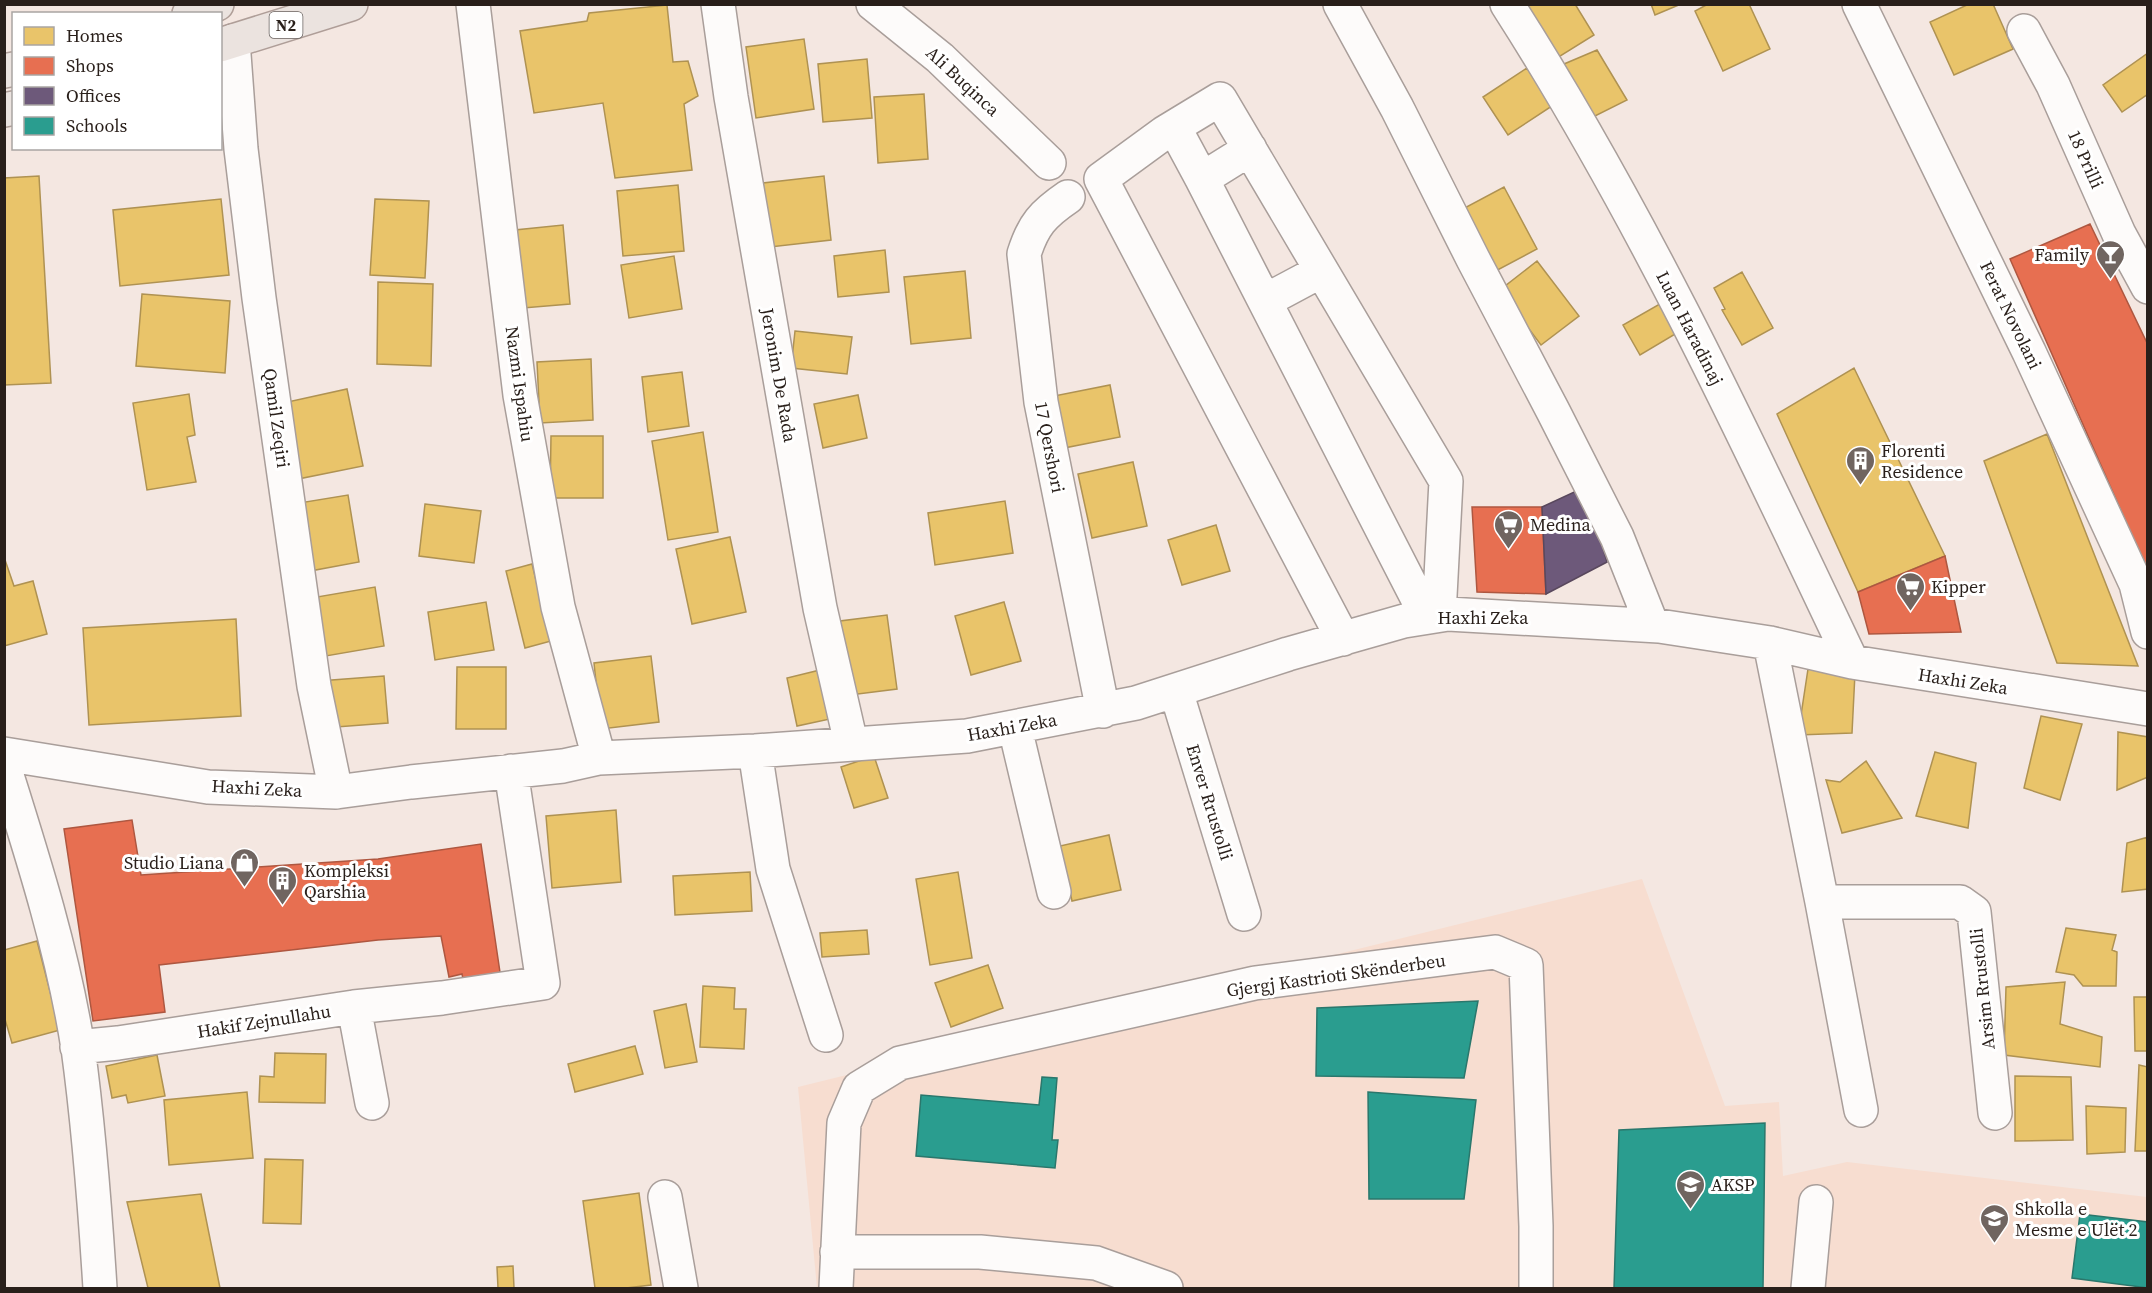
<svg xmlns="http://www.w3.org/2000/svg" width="2152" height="1293" font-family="'Source Serif 4',serif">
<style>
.built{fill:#f7ddd0}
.homes{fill:#e9c46a;stroke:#af9252;stroke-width:1.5}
.shops{fill:#e76f51;stroke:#ae5740;stroke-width:1.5}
.offices{fill:#6d597a;stroke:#59485d;stroke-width:1.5}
.schools{fill:#2a9d8f;stroke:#2a776c;stroke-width:1.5}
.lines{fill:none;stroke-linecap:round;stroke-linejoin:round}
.minor-casing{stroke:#a99e9a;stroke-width:36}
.major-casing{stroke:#af9e98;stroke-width:36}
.minor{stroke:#fdfbfa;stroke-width:33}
.major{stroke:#ebe3df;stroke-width:33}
.labels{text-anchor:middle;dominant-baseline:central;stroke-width:6;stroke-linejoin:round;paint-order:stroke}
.shield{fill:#fff;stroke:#69625f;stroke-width:1.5}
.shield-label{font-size:16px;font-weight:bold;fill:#291f1a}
.street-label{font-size:18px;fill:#291f1a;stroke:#fff}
.poi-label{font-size:18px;fill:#291f1a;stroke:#fff;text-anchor:start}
</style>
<rect width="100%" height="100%" fill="#f4e7e1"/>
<path class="built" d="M1642 879 1725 1106 1779 1102 1783 1176 1847 1162 2147 1197V1288H817L798 1087Z"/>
<path class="homes" d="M1522 4H1575L1594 35 1549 63Z
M1651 4H1681L1655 15Z
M1708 4H1749L1770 49 1723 71 1695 11Z
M1969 4H1993L2013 49 1954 75 1930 22Z
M667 5 673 62 688 61 698 96 684 104 692 170 615 178 603 103 534 113 520 31 587 21 589 13Z
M804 39 814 109 756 118 746 47Z
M1597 50 1627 100 1583 122 1557 67Z
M2148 53V94L2122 112 2103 85Z
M867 59 872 118 823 122 818 64Z
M1527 68 1552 106 1508 135 1483 97Z
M924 94 928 159 878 163 874 97Z
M39 176 51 383 4 385V178Z
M824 176 831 240 770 247 763 183Z
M678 185 684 251 623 256 617 191Z
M1504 187 1537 249 1490 274 1457 212Z
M221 199 229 275 120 286 113 210Z
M375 199 429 201 425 278 370 275Z
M563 225 570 304 523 308 515 230Z
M885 250 889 292 838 297 834 256Z
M674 256 682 309 629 318 621 265Z
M1537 261 1579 316 1541 345 1500 290Z
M965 271 971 338 911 344 904 277Z
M1742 272 1773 328 1742 345 1722 310 1725 309 1714 288Z
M378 282 433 284 431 366 377 364Z
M142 294 230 301 225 373 136 366Z
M1665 301 1682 330 1640 355 1623 325Z
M795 331 852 337 847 374 791 368Z
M591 359 593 420 540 423 537 362Z
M1854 368 1945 556 1858 592 1777 414Z
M682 372 689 426 648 432 642 377Z
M1110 385 1120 437 1064 448 1054 396Z
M347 389 363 466 298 479 283 403Z
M189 394 195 435 187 437 196 482 147 490 133 403Z
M858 395 867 438 823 448 814 404Z
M703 432 718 532 668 540 652 441Z
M2047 434 2138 666 2057 663 1984 461Z
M551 436H603V498H550Z
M1133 462 1147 526 1092 538 1078 474Z
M348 495 359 562 310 571 299 503Z
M1005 501 1013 553 935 565 928 513Z
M425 504 481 511 474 563 419 556Z
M1216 525 1230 571 1182 585 1168 540Z
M730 537 746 612 692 624 676 549Z
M4 557 14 586 33 581 47 634 4 646Z
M532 564 551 641 525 648 506 571Z
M375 587 384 646 320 657 311 598Z
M486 602 494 650 435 660 428 612Z
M1004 602 1021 661 971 675 955 616Z
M887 615 897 689 850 695 840 621Z
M236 619 241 716 89 725 83 628Z
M651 656 659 722 601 729 594 663Z
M457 667H506V729H456Z
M1808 669 1855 673 1852 733 1798 735Z
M820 670 830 719 797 726 787 678Z
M384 676 388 723 323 728 319 681Z
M2041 716 2082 724 2060 800 2024 788Z
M2118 732 2148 737V777L2117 790Z
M1935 752 1976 763 1968 828 1916 816Z
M874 756 888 798 854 808 841 767Z
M1866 761 1902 818 1842 833 1826 780 1840 782Z
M616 810 621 882 552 888 546 816Z
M1109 835 1121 890 1072 901 1060 846Z
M2148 837V889L2122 892 2127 843Z
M750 872 752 911 675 915 673 876Z
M958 872 972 958 930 965 916 879Z
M2066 928 2116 935 2112 950 2117 952 2116 986H2083L2074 975 2056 972Z
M867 930 869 954 822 957 820 933Z
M37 941 60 1030 12 1043 4 1016V950Z
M988 965 1003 1008 951 1027 935 983Z
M2065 982 2060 1024 2102 1037 2100 1067 2004 1055 2006 987Z
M703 986 735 988 734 1009H746L744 1049 700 1047Z
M2134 997H2148V1051H2135Z
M686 1004 697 1062 665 1068 654 1011Z
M635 1046 643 1074 575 1092 568 1064Z
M275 1053 326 1054 325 1103 259 1102 260 1076 274 1077Z
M157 1055 165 1096 128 1103 126 1095 112 1098 106 1066Z
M2139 1065 2148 1067V1151H2135Z
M2015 1076 2071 1077 2073 1140 2015 1141Z
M247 1092 253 1158 169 1165 164 1100Z
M2086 1106 2126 1108 2125 1152 2087 1154Z
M265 1159 303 1160 301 1224 263 1223Z
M639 1193 651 1285 626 1288H595L583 1201Z
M201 1194 220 1288H148L127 1202Z
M513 1266 514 1288H498L497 1267Z"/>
<path class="shops" d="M2090 224 2148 345V572L2010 259Z
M1472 507H1542L1546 594 1477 592Z
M1945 556 1961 632 1869 634 1858 592Z
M132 820 141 875 378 859 481 844 501 979 464 984 462 974 449 977 441 936 378 940 159 965 165 1012 93 1021 64 829Z"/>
<path class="offices" d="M1585 487 1607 562 1546 594 1542 507Z"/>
<path class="schools" d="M1478 1001 1464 1078 1316 1076 1317 1008Z
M1042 1077 1057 1078 1052 1140H1058L1055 1168 916 1156 921 1095 1039 1105Z
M1368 1092 1476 1100 1464 1199H1369Z
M1765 1123 1763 1288H1614L1619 1130Z
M2080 1214 2148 1222V1288L2072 1278Z"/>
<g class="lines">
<defs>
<path id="minor" d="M473 4 520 395 558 607 599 758
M718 4 731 97 820 608 851 743
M873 4 940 58 1049 163
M1340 4 1397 108 1473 259 1553 411 1617 537 1652 625
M1507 4C1641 213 1746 438 1852 662
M1859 4 2029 352 2136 584 2148 632
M2024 31 2053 85 2119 234 2148 287
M233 41 241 149 259 298 314 686 336 792
M1174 127 1202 179
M1250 149 1202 179 1427 617
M1068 197C1043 214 1033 225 1024 254L1041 402 1103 711
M1265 301 1321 271
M1343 639 1101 179 1164 133 1220 99 1446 481 1439 615
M1770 643 1822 902 1861 1110
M1176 691 1244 914
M1015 728 1054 892
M755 751 773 869 826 1035
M4 754 208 787 336 792 411 782 563 766 599 758 755 751 967 736 1136 703 1288 654 1404 621 1448 614 1659 626 1770 643 1852 662 2148 709
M4 766C33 858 63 952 78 1048 89 1128 95 1208 100 1288
M1822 902H1960L1974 912 1995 1113
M354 1007 442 998 543 983 511 771
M77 1047 118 1043 354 1007 372 1103
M665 1197 681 1288
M837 1252H980L1096 1263 1166 1288
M836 1288 844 1123 859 1088 900 1063 1255 983 1495 952 1526 965 1536 1226V1288
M1808 1288 1816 1202"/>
<path id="major" d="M189 14 217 4
M220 45 351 4
M4 71 14 69
M4 110 14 108"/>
</defs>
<use href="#minor" class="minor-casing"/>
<use href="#major" class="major-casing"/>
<use href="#minor" class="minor"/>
<use href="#major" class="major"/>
</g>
<defs>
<symbol id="bar-pin" viewBox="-11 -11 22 30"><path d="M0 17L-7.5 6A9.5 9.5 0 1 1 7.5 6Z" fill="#706560" stroke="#fff"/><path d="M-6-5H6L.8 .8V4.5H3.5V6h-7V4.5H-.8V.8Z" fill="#fff"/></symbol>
<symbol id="building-pin" viewBox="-11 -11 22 30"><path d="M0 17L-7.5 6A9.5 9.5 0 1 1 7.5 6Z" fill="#706560" stroke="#fff"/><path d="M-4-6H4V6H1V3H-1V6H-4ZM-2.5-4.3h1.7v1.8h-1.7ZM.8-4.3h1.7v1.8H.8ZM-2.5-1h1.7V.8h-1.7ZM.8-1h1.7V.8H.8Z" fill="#fff"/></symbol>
<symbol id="supermarket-pin" viewBox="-11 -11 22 30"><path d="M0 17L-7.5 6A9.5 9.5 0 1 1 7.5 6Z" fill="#706560" stroke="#fff"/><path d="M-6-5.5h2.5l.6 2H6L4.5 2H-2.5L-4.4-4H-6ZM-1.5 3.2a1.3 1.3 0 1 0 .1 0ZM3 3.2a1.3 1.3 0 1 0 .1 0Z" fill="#fff"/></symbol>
<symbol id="shop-pin" viewBox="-11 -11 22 30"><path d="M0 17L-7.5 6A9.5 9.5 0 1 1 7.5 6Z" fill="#706560" stroke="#fff"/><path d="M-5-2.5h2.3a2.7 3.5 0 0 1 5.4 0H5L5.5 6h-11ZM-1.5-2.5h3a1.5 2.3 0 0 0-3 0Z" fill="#fff"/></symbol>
<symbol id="university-pin" viewBox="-11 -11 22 30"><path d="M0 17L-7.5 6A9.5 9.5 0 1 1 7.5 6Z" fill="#706560" stroke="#fff"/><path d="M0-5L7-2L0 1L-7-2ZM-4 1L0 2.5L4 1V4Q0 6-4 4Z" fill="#fff"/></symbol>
<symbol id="school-pin" viewBox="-11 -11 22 30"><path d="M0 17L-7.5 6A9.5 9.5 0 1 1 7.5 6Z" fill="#706560" stroke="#fff"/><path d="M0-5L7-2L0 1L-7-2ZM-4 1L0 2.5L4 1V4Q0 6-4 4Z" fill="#fff"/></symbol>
</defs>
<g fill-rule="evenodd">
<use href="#bar-pin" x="2094" y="238" width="33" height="45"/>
<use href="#building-pin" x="1844" y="444" width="33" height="45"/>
<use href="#supermarket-pin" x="1492" y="508" width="33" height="45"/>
<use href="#supermarket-pin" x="1894" y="570" width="33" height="45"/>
<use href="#shop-pin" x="228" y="846" width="33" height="45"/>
<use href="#building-pin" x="266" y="864" width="33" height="45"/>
<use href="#university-pin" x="1674" y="1168" width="33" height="45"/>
<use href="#school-pin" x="1978" y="1202" width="33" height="45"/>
</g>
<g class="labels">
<rect class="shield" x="269.5" y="12" width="33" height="26" rx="4.5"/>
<g class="shield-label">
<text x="286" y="25">N2</text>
</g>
<g class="street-label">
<text transform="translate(963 81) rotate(43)">Ali Buqinca</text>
<text transform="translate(2086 159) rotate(66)">18 Prilli</text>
<text transform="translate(2011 315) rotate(64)">Ferat Novolani</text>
<text transform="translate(1690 328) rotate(63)">Luan Haradinaj</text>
<text transform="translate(779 375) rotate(80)">Jeronim De Rada</text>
<text transform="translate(520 384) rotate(82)">Nazmi Ispahiu</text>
<text transform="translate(277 418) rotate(82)">Qamil Zeqiri</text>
<text transform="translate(1050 447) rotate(79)">17 Qershori</text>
<text x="1483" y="617">Haxhi Zeka</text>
<text transform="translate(1963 681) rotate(9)">Haxhi Zeka</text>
<text transform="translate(1012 727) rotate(-10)">Haxhi Zeka</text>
<text transform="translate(257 788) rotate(3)">Haxhi Zeka</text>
<text transform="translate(1210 802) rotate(73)">Enver Rrustolli</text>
<text transform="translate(1336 975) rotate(-8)">Gjergj Kastrioti Skënderbeu</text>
<text transform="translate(1982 989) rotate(-96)">Arsim Rrustolli</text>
<text transform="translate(264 1021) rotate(-9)">Hakif Zejnullahu</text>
</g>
<g class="poi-label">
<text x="2089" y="254" text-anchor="end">Family</text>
<text x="1881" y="450">Florenti<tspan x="1881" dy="21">Residence</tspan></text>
<text x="1530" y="524">Medina</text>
<text x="1931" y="586">Kipper</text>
<text x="224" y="862" text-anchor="end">Studio Liana</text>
<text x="304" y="870">Kompleksi<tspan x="304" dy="21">Qarshia</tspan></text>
<text x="1711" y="1184">AKSP</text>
<text x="2015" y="1208">Shkolla e<tspan x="2015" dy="21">Mesme e Ulët 2</tspan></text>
</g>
</g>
<rect width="2152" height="1293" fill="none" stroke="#291f1a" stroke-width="12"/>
<rect x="12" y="12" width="210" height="138" fill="#ffffff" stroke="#a9a5a3" stroke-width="1.5"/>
<rect x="24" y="27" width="30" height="18" fill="#e9c46a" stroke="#a9a5a3" stroke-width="1.5"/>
<text x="66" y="42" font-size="18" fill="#291f1a">Homes</text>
<rect x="24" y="57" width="30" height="18" fill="#e76f51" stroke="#a9a5a3" stroke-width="1.5"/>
<text x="66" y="72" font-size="18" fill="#291f1a">Shops</text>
<rect x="24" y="87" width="30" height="18" fill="#6d597a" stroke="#a9a5a3" stroke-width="1.5"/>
<text x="66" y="102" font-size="18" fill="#291f1a">Offices</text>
<rect x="24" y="117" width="30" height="18" fill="#2a9d8f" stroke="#a9a5a3" stroke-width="1.5"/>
<text x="66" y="132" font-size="18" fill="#291f1a">Schools</text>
</svg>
